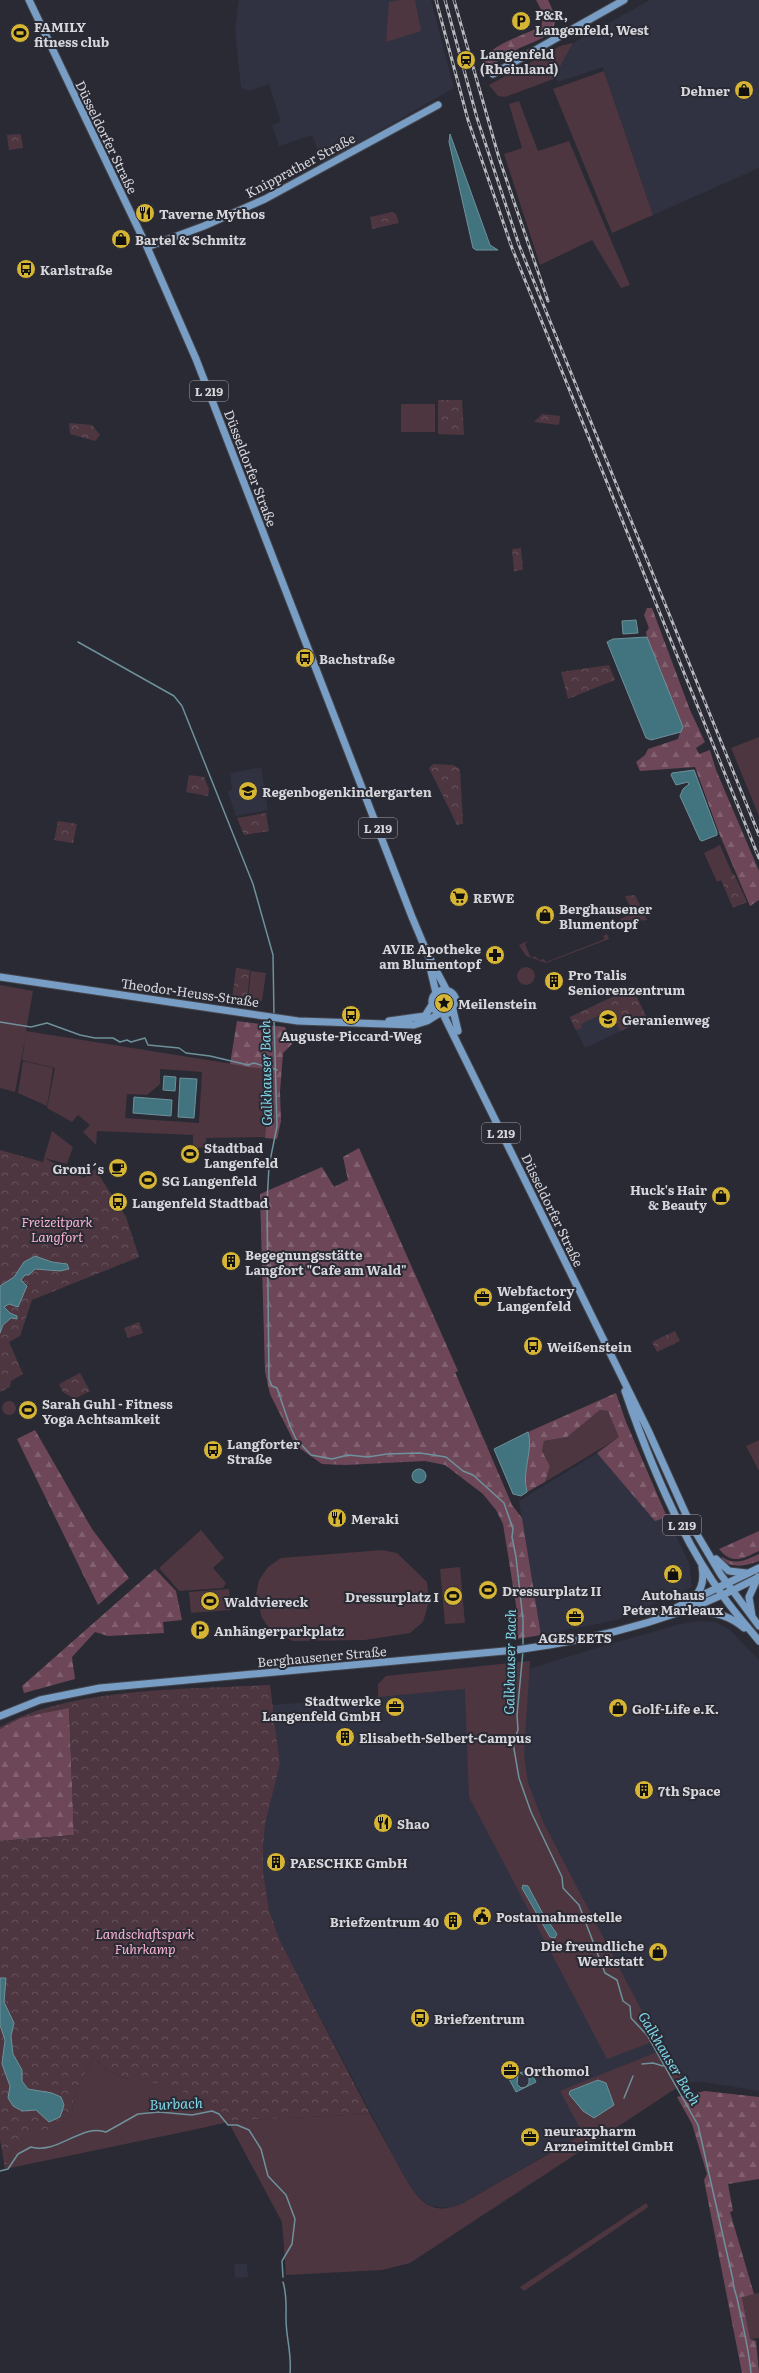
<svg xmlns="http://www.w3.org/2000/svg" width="759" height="2373" font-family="Literata,serif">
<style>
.built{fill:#313241}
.green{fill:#4d3640;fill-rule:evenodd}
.forest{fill:url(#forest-firs)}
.park{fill:url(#park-crowns)}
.water{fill:#42747f;stroke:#6e919b}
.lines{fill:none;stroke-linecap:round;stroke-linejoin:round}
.stream{stroke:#6e919b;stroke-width:1.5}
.major-casing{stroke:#45464d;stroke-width:9}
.major{stroke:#799ec5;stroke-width:7}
.rail-casing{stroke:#b9bac0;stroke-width:3}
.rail{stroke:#292a33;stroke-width:1.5;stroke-dasharray:4.5;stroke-linecap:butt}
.labels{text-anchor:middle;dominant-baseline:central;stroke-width:4;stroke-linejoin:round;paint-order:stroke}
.shield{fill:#292a33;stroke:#a2a2a9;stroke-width:1}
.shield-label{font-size:12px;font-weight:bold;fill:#d6d6dc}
.poi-label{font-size:13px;font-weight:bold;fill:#d6d6dc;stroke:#292a33;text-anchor:start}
.street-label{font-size:13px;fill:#d6d6dc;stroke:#292a33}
.park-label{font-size:13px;font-style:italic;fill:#f8b4d2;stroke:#292a33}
.water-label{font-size:14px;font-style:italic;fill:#81d7ea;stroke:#292a33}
</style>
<defs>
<pattern id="forest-firs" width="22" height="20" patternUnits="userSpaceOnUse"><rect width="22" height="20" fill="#6d4758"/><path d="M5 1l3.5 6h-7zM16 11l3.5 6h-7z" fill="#81616f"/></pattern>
<pattern id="park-crowns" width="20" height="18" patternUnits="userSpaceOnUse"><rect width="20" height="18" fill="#4d3640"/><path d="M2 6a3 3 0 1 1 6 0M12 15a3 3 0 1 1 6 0" fill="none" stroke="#66525b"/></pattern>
</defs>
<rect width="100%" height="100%" fill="#292a33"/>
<path class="built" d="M239 0H431L454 88 323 163 312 135 279 146 272 125 281 122 269 84 249 91 241 88 235 29Z
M650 0H759V168L653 215 603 67 558 82 555 76 573 43Z
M261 767 268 810 236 816 228 792 232 790 230 773Z
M633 987 646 1016 645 1020 585 1048 569 1017Z
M597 1453 655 1520 667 1517 689 1563 692 1587 617 1620 541 1635 519 1501Z
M699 1621 715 1622 729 1629 759 1660V2091L704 2082H690L652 2093 465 2202 450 2208 430 2206 413 2193 280 1941 269 1910 263 1871V1849L265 1824 280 1764 273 1705 465 1689 596 1648 680 1624Z
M234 2264H247L248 2277 235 2278Z"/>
<path class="green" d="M400 0H415L421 31 386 42 389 2Z
M573 43 555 76 556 78 505 97 498 96 489 85 560 46Z
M604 71 653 215 612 233 553 89Z
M519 101 538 151 569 141 630 285 621 288 592 240 540 265 504 154 522 148 509 104Z
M401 404H435V432H401Z
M759 737V816L731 748Z
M720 845 733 875 717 882 704 853Z
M597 923H600L603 924 609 939 546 963 526 956 519 945 528 941 525 944 531 958 535 956 539 960 544 959 546 962 605 939 603 936 607 934 601 923Z
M517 976a9 9 0 1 1 18 0a9 9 0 1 1-18 0Z
M251 971 266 973 262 1001 248 1000Z
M0 985 33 991 26 1031 270 1070 265 1137 206 1138V1148L193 1147V1135L97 1131 96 1145 83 1132 90 1125 78 1115 72 1122 47 1108 55 1068 22 1060 26 1034 15 1092 0 1088ZM160 1069 202 1072 199 1123 125 1118 127 1094 147 1095 160 1084Z
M435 1003a9 9 0 1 1 18 0a9 9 0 1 1-18 0Z
M23 1061 53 1068 47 1106 18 1093Z
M52 1131 73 1147 67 1164 44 1158Z
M2 1408a7 7 0 1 1 14 0a7 7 0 1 1-14 0Z
M600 1410 608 1411 620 1437 545 1482 550 1466 542 1451 544 1441 567 1437Z
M759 1440V1471L746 1446Z
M201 1530 224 1558 213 1568 226 1583 223 1588 179 1591 159 1568Z
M382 1550 397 1553 427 1582 429 1601 423 1622 410 1633 365 1640 293 1641 272 1632 262 1618 256 1595 259 1580 268 1567 281 1558Z
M460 1567 465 1623 445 1624 440 1569Z
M229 1589 231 1610 191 1613 189 1592Z
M530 1661 524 1755 528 1783 544 1824 657 2040 607 2059 469 1797 465 1689 378 1697V1684L386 1676Z
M662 2050 680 2074 685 2084 672 2091 410 2263 382 2270 286 2275 282 2222 230 2125 225 2121 224 2123 193 2130 5 2169 12 2149 22 2139 59 2125 72 2114 74 2096 93 2057 108 2071 130 2080 157 2082 207 2100 220 2107 225 2121 370 2114C379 2130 388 2146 397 2163 413 2192 426 2222 465 2202L583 2134 560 2091Z
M646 2203 648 2206 647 2208 524 2291 520 2287Z
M759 2293V2338L750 2339 742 2296Z"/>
<path class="forest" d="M536 0H548C567 36 542 37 516 50 505 56 495 64 484 69 477 47 527 35 541 26L544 15Z
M647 608H652L690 710 705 742 696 748 699 754 710 750 716 770 759 871V900L750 906 719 833 695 767 640 771 636 762 645 755 648 749 678 739 682 727 647 637 646 632 649 628 644 615Z
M237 1021 285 1027 292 1044 283 1053 280 1092 281 1121 277 1139 265 1138 270 1070 230 1064Z
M359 1148 458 1371 455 1372 512 1505 522 1518 541 1635 518 1639 516 1605 503 1524 496 1510 483 1494 445 1465 425 1461 345 1465 322 1464 298 1447 293 1440 270 1394 265 1372 260 1194 322 1167 334 1187 348 1180 343 1157Z
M616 1393 626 1422 667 1517 655 1521 597 1453 619 1437 608 1411 600 1410 567 1437 544 1441 542 1451 550 1466 545 1482 527 1492C521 1473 534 1448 528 1432Z
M35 1430 92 1529 129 1578 98 1605 17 1439Z
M759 1531V1551C742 1559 732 1565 719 1549Z
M759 1554V1561C746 1566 732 1569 721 1559L722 1557C735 1566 746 1560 759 1554Z
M155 1569 176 1591 182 1620 163 1622 164 1633 108 1636 95 1632 72 1657 75 1679 24 1693 22 1686Z
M69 1707 74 1835 0 1841V1729L20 1718Z
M705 2091 759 2097V2179L728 2184 733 2211 730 2212 754 2294 742 2297 750 2339 756 2341 759 2373H742L704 2180 707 2174 692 2124 677 2097Z"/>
<path class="park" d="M19 134 21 135 23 148 9 150 7 135Z
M392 212 396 214 399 223 372 229 370 217Z
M438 400H462L464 435 438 434Z
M542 414 560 416 559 425 534 422Z
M69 423 92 425 100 435 95 441 70 434Z
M521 548 523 570 514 571 512 549Z
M609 665 615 680 568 699 561 672Z
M433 764 453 765 460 769 463 824 457 825 429 768Z
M189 775 204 777 209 789 208 796 186 792Z
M266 813 269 831 244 835 237 818Z
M58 821 77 824 73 843 54 840Z
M734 874 747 902 733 908 721 880Z
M635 895 647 920 622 923 620 919 633 913 625 896Z
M236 968 250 970 247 1001 232 999Z
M632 988 646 1016 644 1020 620 1031 610 1010 581 1024 582 1028 576 1030 570 1017Z
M0 1150 43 1162 44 1158 84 1178 95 1169 126 1217 139 1257 32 1300 20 1336 9 1342 23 1374 11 1381 10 1387 0 1392Z
M139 1322 143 1333 128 1338 124 1328Z
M675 1331 680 1341 657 1352 652 1342Z
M80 1373 90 1391 74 1399 63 1392 59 1384Z
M270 1685 280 1764 265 1824 263 1849V1871L269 1910 280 1941 370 2114 224 2121 220 2107 207 2100 157 2083 130 2080 108 2071 93 2057 74 2096 72 2114 59 2125 22 2140 12 2149 5 2169 0 2139V1841L74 1835 69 1708 20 1718 0 1729V1727C69 1687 191 1689 270 1685Z"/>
<path class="water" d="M450 134 490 245 498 250H476L473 248 449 142Z
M636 620 638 633 623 634 622 621Z
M647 637 683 727 681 732 651 740 646 738 607 642 613 639Z
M694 770 717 832V835L702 841 700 840 680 796 683 789 689 784 688 782 676 785 671 775 672 773Z
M164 1076 176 1077 175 1091 163 1090Z
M180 1078 197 1079 194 1118 178 1117Z
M134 1097 172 1100 171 1116 133 1113Z
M35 1256 52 1262 67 1264 69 1269 60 1271 35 1269 29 1275H25L21 1280 27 1286 18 1307 9 1304 4 1307 10 1313 17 1316V1319L11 1318 3 1325 0 1333V1286L14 1277 24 1262Z
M528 1432C534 1448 521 1473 527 1492L521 1496 513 1494 494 1449Z
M412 1476a7 7 0 1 1 14 0a7 7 0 1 1-14 0Z
M523 1885 528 1886 543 1914 557 1934 555 1938 550 1937 522 1888Z
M0 1978H6L4 2002 14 2023 11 2036 13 2054 22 2070V2081L28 2089 52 2093 61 2097 64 2105 60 2117 49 2122 36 2110 22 2111 13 2106 8 2098 10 2086 2 2064 5 2040 0 2025Z
M529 2069 536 2082 516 2092 509 2079 518 2075 517 2084 521 2088 526 2087 529 2083V2078L520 2073Z
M598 2080 606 2083 614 2105 594 2118 583 2111 569 2094 570 2091Z"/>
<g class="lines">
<path class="stream" d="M78 642 174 696 182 706 253 884 273 955 274 1016
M274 1020 277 1126 269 1166 267 1202 269 1379 272 1386 277 1388 290 1426 296 1439 311 1455 332 1459 348 1455 368 1457 387 1454 420 1453 446 1457 463 1471 473 1475 504 1503 513 1529 512 1537 516 1557 523 1620V1647
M0 1022 31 1027 47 1023 80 1035 95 1038H113L120 1042 127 1040 131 1042 145 1038 148 1045 179 1048 186 1053 210 1056 248 1065 254 1063 277 1070
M523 1651 517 1715 518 1730 513 1743 519 1778 531 1812 562 1877 563 1888 579 1905 605 1973 617 1980 623 2001 630 2006 631 2018 647 2035 698 2125 733 2280C733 2289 737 2295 738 2303 743 2326 749 2350 751 2373
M642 2064 653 2063 663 2066
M624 2098 633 2076
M0 2171 8 2169 18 2154 31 2147C57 2155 82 2123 106 2132L138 2114 159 2112 192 2115 212 2111 219 2114 228 2125H237L249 2130 261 2149 268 2176 286 2195 295 2219 292 2244 282 2261 283 2277
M283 2282C287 2295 286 2306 286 2319 286 2337 292 2355 290 2373"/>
<defs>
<path id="major" d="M29 0 147 247 196 359 412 917 428 955 447 991
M493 74 624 0
M147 247 204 226 265 199 438 105
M429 963 436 993
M0 977 298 1021 414 1025 427 1021 440 1013
M432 1002a12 12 0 1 1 24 0a12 12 0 1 1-24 0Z
M453 1010 458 1031
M443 1014 648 1430 689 1521 721 1575 759 1626
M389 1021 425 1016 432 1005
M625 1391C648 1458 681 1539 723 1596 734 1612 747 1626 759 1641
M716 1559 729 1571 746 1573
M694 1597C703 1589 704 1578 702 1567
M687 1612C708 1610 727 1613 744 1628
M663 1614 759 1568
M752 1616 749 1597 758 1577
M0 1716 40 1700 100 1688 516 1650C600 1639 685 1617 759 1577"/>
</defs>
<use href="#major" class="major-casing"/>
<use href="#major" class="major"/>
<defs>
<path id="rail" d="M436 0 468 120 512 248 759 858
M445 0 477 118 519 245 759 835
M454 0 499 158 548 301"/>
</defs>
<use href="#rail" class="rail-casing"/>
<use href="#rail" class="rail"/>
</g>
<defs>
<symbol id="parking-disc" viewBox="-11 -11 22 22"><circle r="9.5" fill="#d6b534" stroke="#292a33"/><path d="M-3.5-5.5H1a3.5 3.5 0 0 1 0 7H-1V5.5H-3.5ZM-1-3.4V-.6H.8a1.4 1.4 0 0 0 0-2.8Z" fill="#111"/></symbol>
<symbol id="stadium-disc" viewBox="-11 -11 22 22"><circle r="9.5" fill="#d6b534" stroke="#292a33"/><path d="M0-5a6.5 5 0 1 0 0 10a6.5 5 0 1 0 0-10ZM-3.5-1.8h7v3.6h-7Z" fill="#111"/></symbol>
<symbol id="station-disc" viewBox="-11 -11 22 22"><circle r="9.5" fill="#d6b534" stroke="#292a33"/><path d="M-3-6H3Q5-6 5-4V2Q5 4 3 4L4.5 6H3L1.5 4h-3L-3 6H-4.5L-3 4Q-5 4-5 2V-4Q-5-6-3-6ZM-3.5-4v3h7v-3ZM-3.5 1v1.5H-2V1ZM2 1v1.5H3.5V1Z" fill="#111"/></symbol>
<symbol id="shop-disc" viewBox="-11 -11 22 22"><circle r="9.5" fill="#d6b534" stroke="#292a33"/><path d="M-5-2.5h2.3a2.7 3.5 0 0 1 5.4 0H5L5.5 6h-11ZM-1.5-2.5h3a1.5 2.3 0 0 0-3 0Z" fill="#111"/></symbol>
<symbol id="restaurant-disc" viewBox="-11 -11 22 22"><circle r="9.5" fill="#d6b534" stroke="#292a33"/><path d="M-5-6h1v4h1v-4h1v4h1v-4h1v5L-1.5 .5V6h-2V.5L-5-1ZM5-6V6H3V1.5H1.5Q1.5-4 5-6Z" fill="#111"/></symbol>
<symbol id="bus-disc" viewBox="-11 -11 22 22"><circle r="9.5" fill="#d6b534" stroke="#292a33"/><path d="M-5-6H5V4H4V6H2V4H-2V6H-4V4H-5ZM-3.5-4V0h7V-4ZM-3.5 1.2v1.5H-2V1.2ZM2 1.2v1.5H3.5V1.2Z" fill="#111"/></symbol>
<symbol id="school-disc" viewBox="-11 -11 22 22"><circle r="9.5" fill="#d6b534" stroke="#292a33"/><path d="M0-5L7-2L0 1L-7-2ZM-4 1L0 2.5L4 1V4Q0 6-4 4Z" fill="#111"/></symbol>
<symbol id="supermarket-disc" viewBox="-11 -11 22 22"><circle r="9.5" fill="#d6b534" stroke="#292a33"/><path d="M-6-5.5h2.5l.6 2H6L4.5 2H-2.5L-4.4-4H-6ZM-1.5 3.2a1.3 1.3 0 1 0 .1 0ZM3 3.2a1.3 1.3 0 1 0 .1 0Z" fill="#111"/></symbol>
<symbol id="pharmacy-disc" viewBox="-11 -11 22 22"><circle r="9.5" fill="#d6b534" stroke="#292a33"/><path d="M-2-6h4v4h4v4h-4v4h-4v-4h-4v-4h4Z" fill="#111"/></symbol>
<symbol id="building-disc" viewBox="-11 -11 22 22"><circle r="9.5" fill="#d6b534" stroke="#292a33"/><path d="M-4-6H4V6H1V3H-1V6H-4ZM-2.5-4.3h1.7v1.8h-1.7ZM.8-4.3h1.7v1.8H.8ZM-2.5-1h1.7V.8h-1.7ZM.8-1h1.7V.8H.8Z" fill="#111"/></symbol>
<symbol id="sight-disc" viewBox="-11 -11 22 22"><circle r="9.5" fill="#d6b534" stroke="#292a33"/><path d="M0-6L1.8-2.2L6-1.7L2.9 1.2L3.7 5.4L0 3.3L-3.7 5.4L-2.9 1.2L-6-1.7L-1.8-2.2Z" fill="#111"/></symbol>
<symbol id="cafe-disc" viewBox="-11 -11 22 22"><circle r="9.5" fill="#d6b534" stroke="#292a33"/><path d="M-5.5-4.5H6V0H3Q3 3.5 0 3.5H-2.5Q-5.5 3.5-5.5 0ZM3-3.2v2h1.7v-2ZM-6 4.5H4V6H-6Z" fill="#111"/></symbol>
<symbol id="office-disc" viewBox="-11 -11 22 22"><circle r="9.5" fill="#d6b534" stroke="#292a33"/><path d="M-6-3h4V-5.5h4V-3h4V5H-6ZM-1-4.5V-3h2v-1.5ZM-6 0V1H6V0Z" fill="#111"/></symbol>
<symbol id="civic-disc" viewBox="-11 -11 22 22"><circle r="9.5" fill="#d6b534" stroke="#292a33"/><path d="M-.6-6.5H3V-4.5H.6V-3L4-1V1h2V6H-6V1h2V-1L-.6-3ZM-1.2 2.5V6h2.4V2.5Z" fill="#111"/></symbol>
</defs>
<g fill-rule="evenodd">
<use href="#parking-disc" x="510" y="10" width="22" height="22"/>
<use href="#stadium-disc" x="9" y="22" width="22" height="22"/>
<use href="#station-disc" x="455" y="49" width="22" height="22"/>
<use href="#shop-disc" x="733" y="79" width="22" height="22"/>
<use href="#restaurant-disc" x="134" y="202" width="22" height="22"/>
<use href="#shop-disc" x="110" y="228" width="22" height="22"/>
<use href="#bus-disc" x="15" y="258" width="22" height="22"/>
<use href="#bus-disc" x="294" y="647" width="22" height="22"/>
<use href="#school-disc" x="237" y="780" width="22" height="22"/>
<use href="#supermarket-disc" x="448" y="886" width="22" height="22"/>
<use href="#shop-disc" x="534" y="904" width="22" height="22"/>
<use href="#pharmacy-disc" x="484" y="944" width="22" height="22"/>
<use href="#building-disc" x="543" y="970" width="22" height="22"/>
<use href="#sight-disc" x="433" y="992" width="22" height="22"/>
<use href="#bus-disc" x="340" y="1004" width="22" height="22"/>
<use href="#school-disc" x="597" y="1008" width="22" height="22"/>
<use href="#stadium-disc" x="179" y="1143" width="22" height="22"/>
<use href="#cafe-disc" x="107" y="1157" width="22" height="22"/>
<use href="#stadium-disc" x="137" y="1169" width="22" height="22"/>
<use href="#shop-disc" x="710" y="1185" width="22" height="22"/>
<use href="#bus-disc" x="107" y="1191" width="22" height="22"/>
<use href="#building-disc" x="220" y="1250" width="22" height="22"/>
<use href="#office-disc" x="472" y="1286" width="22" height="22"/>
<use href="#bus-disc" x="522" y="1335" width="22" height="22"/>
<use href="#stadium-disc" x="17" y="1399" width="22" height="22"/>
<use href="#bus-disc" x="202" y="1439" width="22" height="22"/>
<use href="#restaurant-disc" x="326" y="1507" width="22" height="22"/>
<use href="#shop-disc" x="662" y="1563" width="22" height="22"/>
<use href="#stadium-disc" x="477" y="1579" width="22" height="22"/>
<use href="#stadium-disc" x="442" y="1585" width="22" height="22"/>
<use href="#stadium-disc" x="199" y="1590" width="22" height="22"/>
<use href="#office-disc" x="564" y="1606" width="22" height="22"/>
<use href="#parking-disc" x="189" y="1619" width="22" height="22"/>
<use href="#office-disc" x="384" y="1696" width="22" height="22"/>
<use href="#shop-disc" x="607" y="1697" width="22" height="22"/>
<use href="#building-disc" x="334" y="1726" width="22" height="22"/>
<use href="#building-disc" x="633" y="1779" width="22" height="22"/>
<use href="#restaurant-disc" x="372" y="1812" width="22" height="22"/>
<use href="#building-disc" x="265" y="1851" width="22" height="22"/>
<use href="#civic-disc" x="471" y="1905" width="22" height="22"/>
<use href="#building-disc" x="442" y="1910" width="22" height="22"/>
<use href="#shop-disc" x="647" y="1941" width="22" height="22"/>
<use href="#bus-disc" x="409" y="2007" width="22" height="22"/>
<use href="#office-disc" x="499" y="2059" width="22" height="22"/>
<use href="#office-disc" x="519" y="2126" width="22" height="22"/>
</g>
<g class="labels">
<g class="shield">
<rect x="190" y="381" width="38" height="20" rx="3"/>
<rect x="359" y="818" width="38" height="20" rx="3"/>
<rect x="482" y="1123" width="38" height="20" rx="3"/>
<rect x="663" y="1515" width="38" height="20" rx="3"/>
</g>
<g class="shield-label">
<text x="209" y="391">L 219</text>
<text x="378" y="828">L 219</text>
<text x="501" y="1133">L 219</text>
<text x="682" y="1525">L 219</text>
</g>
<g class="poi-label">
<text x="535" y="14">P&amp;R,<tspan x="535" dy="15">Langenfeld, West</tspan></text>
<text x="34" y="26">FAMILY<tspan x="34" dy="15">fitness club</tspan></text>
<text x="480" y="53">Langenfeld<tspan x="480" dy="15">(Rheinland)</tspan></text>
<text x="730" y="90" text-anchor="end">Dehner</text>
<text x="159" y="213">Taverne Mythos</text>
<text x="135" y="239">Bartel &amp; Schmitz</text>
<text x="40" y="269">Karlstraße</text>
<text x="319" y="658">Bachstraße</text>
<text x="262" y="791">Regenbogenkindergarten</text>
<text x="473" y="897">REWE</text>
<text x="559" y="908">Berghausener<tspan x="559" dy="15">Blumentopf</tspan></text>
<text x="481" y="948" text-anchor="end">AVIE Apotheke<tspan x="481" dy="15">am Blumentopf</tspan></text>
<text x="568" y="974">Pro Talis<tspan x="568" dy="15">Seniorenzentrum</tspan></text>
<text x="458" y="1003">Meilenstein</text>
<text x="622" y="1019">Geranienweg</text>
<text x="351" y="1035" text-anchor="middle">Auguste-Piccard-Weg</text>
<text x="204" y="1147">Stadtbad<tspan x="204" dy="15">Langenfeld</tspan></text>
<text x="104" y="1168" text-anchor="end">Groni´s</text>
<text x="162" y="1180">SG Langenfeld</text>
<text x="707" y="1189" text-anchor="end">Huck's Hair<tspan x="707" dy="15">&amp; Beauty</tspan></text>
<text x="132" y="1202">Langenfeld Stadtbad</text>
<text x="245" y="1254">Begegnungsstätte<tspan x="245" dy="15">Langfort "Cafe am Wald"</tspan></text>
<text x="497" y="1290">Webfactory<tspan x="497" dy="15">Langenfeld</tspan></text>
<text x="547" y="1346">Weißenstein</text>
<text x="42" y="1403">Sarah Guhl - Fitness<tspan x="42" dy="15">Yoga Achtsamkeit</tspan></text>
<text x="227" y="1443">Langforter<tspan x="227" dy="15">Straße</tspan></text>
<text x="351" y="1518">Meraki</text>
<text x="502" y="1590">Dressurplatz II</text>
<text x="673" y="1594" text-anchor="middle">Autohaus<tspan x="673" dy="15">Peter Marleaux</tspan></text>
<text x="439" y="1596" text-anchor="end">Dressurplatz I</text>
<text x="224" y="1601">Waldviereck</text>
<text x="214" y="1630">Anhängerparkplatz</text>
<text x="575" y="1637" text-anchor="middle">AGES EETS</text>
<text x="381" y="1700" text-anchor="end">Stadtwerke<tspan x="381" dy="15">Langenfeld GmbH</tspan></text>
<text x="632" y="1708">Golf-Life e.K.</text>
<text x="359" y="1737">Elisabeth-Selbert-Campus</text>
<text x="658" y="1790">7th Space</text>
<text x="397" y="1823">Shao</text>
<text x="290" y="1862">PAESCHKE GmbH</text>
<text x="496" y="1916">Postannahmestelle</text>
<text x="439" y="1921" text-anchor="end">Briefzentrum 40</text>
<text x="644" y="1945" text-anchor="end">Die freundliche<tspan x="644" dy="15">Werkstatt</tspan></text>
<text x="434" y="2018">Briefzentrum</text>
<text x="524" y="2070">Orthomol</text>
<text x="544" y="2130">neuraxpharm<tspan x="544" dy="15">Arzneimittel GmbH</tspan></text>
</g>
<g class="street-label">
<text transform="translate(107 137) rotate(64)">Düsseldorfer Straße</text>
<text transform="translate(300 165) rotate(-28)">Knipprather Straße</text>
<text transform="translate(251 468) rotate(69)">Düsseldorfer Straße</text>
<text transform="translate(190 992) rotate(8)">Theodor-Heuss-Straße</text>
<text transform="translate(553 1210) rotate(64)">Düsseldorfer Straße</text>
<text transform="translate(322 1656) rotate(-5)">Berghausener Straße</text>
</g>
<g class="park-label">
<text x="57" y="1221">Freizeitpark<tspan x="57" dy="15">Langfort</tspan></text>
<text x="145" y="1933">Landschaftspark<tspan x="145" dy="15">Fuhrkamp</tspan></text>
</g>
<g class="water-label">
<text transform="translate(265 1073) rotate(-91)">Galkhauser Bach</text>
<text transform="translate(509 1662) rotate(-89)">Galkhauser Bach</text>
<text transform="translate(670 2058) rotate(59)">Galkhauser Bach</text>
<text transform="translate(176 2103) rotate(-2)">Burbach</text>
</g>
</g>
</svg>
